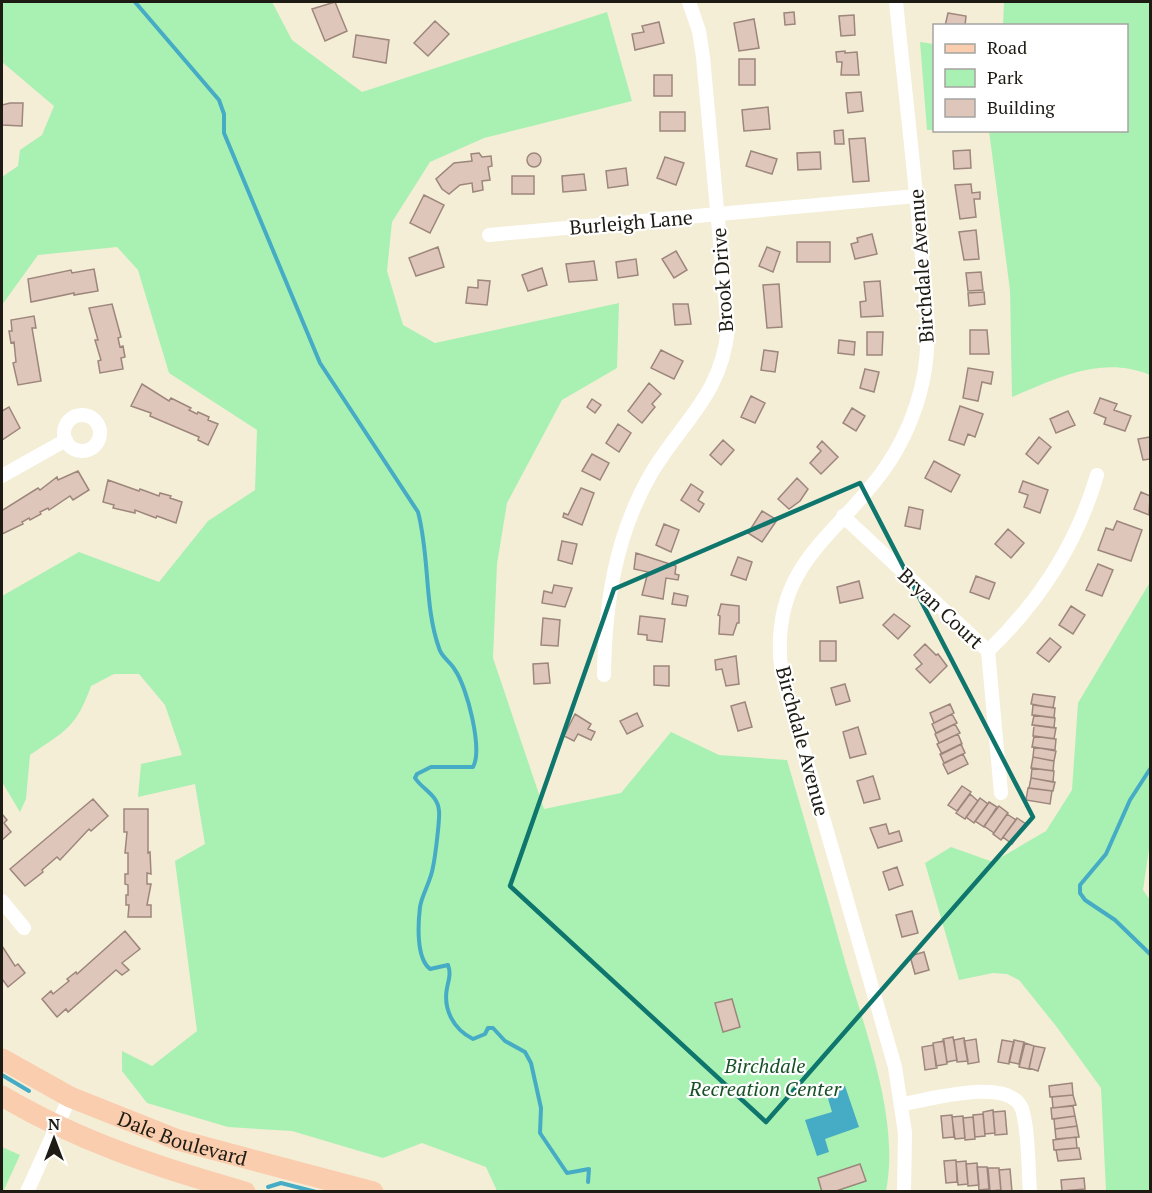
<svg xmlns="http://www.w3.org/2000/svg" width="1152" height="1193" font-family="'PT Serif',serif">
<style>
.green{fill:#a9f0b3}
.water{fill:#46acc5}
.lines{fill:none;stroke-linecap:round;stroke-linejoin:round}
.stream{stroke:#46acc5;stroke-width:4}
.building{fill:#dfc6bb;stroke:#9d867c;stroke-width:1.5}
.street{stroke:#fff;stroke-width:14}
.primary{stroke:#facdaf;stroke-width:21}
.marked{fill:none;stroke:#0f766e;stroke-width:4.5;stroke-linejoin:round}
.labels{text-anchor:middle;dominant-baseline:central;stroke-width:4.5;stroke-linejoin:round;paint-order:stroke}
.street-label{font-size:20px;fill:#1d1b13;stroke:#fff}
.park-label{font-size:20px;font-style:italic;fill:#185126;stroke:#fff}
</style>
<rect width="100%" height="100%" fill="#f4eed6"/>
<path class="green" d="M2 2H272L292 40 362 92 607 12 632 101 484 138 430 162 392 222 387 271 403 325 435 343 619 303 617 368 562 400 507 503 497 564 493 658 544 809 621 793 671 732 719 755 787 760C807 828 827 897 846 965 866 1033 900 1120 886 1191H497L486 1167 422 1143 383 1158 292 1131 228 1127 147 1103 122 1071V1051L152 1066 197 1031 175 861 205 844 195 784 138 797 141 764 182 755 165 705 139 674H114L91 686C76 728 65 731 30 755L26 799 20 812 2 782V596L79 552 159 582 208 521 255 490 257 430 169 373 138 270 117 247 38 255 2 305V177L18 166 20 150 42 135 54 106 2 62Z
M1004 2H1150V375C1102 355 1058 378 1012 397L1010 290 989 131 1126 130V26L1003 25Z
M920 42 934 44V130H927Z
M1150 582V842L1143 890 1150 900V1191H1106L1101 1088 1056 1026 1019 980 1007 974 993 973 959 980 925 863 951 847 993 862 1046 831 1072 790 1078 703Z
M2 1147 20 1155 3 1192 2 1191Z"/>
<path class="water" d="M845 1086 859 1127 825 1139 829 1152 817 1156 805 1120 832 1112 826 1092Z"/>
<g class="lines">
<path class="stream" d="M135 2 219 100 224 114V133L320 363 418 512C430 557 424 606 439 648 441 657 451 662 455 670 467 687 483 749 473 767H431L417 774 415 778C423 790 438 795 439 811 440 819 435 858 433 867 431 881 422 894 420 907 418 924 416 958 430 969L448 965C451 973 449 979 447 988 443 1009 453 1029 473 1039L485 1034 488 1028H493L505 1041 525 1052 531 1063 541 1108 540 1133 567 1173 589 1169 588 1182
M1150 769 1130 800 1106 854 1080 885V893L1085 900 1115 920 1150 954
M2 1075 29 1091
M268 1187 281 1183 316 1192"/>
</g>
<path class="building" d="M335 2 347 31 325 41 312 9Z
M794 12 795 24 785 25 784 13Z
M948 13 966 16 965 26H945Z
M854 15 855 35 841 36 839 16Z
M754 19 759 48 739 51 734 23Z
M435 21 449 34 428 56 414 43Z
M659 22 664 43 635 50 632 34 644 32 642 26Z
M356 35 389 40 386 63 353 57Z
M845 51V53L857 52 859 75H841L842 62H837L836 52Z
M739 59H755V85H739Z
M654 75H672V96H654Z
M861 92 863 111 848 113 846 93Z
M10 103H23L22 126 2 125V105Z
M768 107 770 129 744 131 742 110Z
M660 112H685V131H660Z
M843 130 844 144H835L834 131Z
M865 138 869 181 853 182 849 139Z
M970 150 971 168 954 169 953 151Z
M751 151 777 159 772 174 746 166Z
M820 152 821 169 798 170 797 153Z
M479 153 482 157 491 156 492 166 488 167 490 180 482 181 483 190 473 192 472 183 460 185 449 194 442 189 436 179 454 163 472 161 471 154Z
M527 160a7 7 0 1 1 14 0a7 7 0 1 1-14 0Z
M665 157 684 163 676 185 657 178Z
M626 168 628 185 608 188 606 171Z
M584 174 586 190 563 192 562 176Z
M512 176H534V194H512Z
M971 184 972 193 980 192V199H974L976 217 960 219 955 185Z
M424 195 444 205 430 233 410 223Z
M976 230 979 259 964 260 959 232Z
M872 234 877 254 855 259 851 244 858 242 857 238Z
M797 242H830V262H797Z
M438 247 444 267 416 276 409 258Z
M767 247 780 252 773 272 759 266Z
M676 251 687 270 674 278 662 259Z
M636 259 638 275 618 278 616 262Z
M594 261 597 280 569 282 566 264Z
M542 268 547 285 528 291 522 275Z
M94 269 98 291 74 295V293L31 302 28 279 71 270 72 273Z
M981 272 983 290 968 291 966 273Z
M478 280 490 281 487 305 466 303 468 287 478 288Z
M880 281 883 316 861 317 860 302 866 301 864 282Z
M779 284 782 327 767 328 763 285Z
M984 292 985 304 969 306 968 293Z
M112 304 121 337 118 338 120 347 123 346 125 357 121 358 123 369 100 373 98 361 101 360 95 340H98L89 308Z
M673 304H688L691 324 675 325Z
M34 316 36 328H32L41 381 18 385 13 363 16 362 14 342 11 343 9 331H12L11 320Z
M970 330H987L989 354H970Z
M867 332H883L882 355H867Z
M839 340 855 342 854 355 838 353Z
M661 350 683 361 674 379 651 368Z
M764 350 778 352 775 372 761 370Z
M968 368 993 372 991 384 982 382 978 401 963 398Z
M865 369 879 372 874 392 860 388Z
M649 383 661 394 652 404 655 407 642 423 628 411Z
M142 384 169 401 171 398 191 408 189 410 197 414 198 412 209 417 208 420 218 424 208 445 198 440 199 437 150 416 151 413 131 406Z
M751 396 765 403 755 423 741 417Z
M1100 398 1117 404 1114 410 1131 416 1125 431 1104 424 1106 418 1094 413Z
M592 399 601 405 595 413 587 407Z
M960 406 983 414 975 437 968 434 964 445 949 440Z
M9 407 20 428 2 440V411Z
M852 408 865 416 856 431 843 423Z
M1068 411 1075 425 1056 433 1050 419Z
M618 424 631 433 619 452 606 443Z
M1039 437 1051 447 1038 464 1026 454Z
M1150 437V459L1143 460 1138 439Z
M723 440 734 450 721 465 710 455Z
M822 441 838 457 821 474 810 463 821 451 817 447Z
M592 454 609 463 600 480 582 471Z
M934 461 960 475 951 492 925 478Z
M78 471 89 490 73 500 70 496 49 510 48 508 40 512 41 514 30 520 29 518 22 522 23 524 2 534V508L3 510 38 488 40 490 57 477 58 480Z
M797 478 808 489 800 501 789 509 778 499Z
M108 480 139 491 140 489 159 496 160 493 171 496 170 498 182 502 176 523 157 516 156 518 135 510V513L113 508 114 505 103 502Z
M1023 481 1048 490 1040 513 1024 507 1028 495 1019 492Z
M691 484 703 492 698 500 704 504 699 512 681 500Z
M581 488 594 493 582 525 563 517 564 513 568 515Z
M1141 492 1150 496 1149 515 1134 509Z
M909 507 923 510 920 529 905 526Z
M762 511 777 520 762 542 748 533Z
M1117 521 1142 530 1131 561 1098 550 1106 528 1113 530Z
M664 524 679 530 671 552 656 545Z
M1008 529 1024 543 1011 558 995 544Z
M562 541 577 544 572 564 558 560Z
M636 553 676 566 675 574 679 575 678 580 666 578 663 599 642 595 648 572 634 569Z
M738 557 752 562 746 580 731 575Z
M1098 564 1113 570 1102 596 1086 590Z
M976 576 995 583 989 599 970 592Z
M859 581 863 598 840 603 837 587Z
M554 585 572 588 565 607 542 603 544 591 552 593Z
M674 593 688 596 686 606 672 604Z
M721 604 739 606V623H737L733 635 719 634 720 616 718 615Z
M1071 606 1085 615 1073 634 1059 625Z
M894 614 910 626 898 639 883 625Z
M640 616 665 619 662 642 647 640V635L638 634Z
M543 618 560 620 558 646 541 645Z
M1050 638 1061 647 1049 662 1037 653Z
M820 641H836V661H820Z
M925 644 936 655 938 654 947 666 930 683 916 669 922 664 914 655Z
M736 656 739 684 726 686 722 669 716 670 715 660Z
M548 663 550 683 534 684 533 664Z
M654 666H669V686L654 685Z
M845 684 850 701 836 705 831 688Z
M1033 694 1055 697 1053 708 1031 704Z
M745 702 752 727 738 731 731 706Z
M950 704 954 713 934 723 930 713Z
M1033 705 1055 708 1054 718 1032 715Z
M637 713 643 726 627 734 620 721Z
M575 714 591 724 588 729 595 732 591 740 578 734 574 741 564 736Z
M952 714 957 723 936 733 932 724Z
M1034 715 1055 718 1054 728 1032 725Z
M955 724 960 733 939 743 935 734Z
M1034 725 1056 728 1054 739 1033 736Z
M858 727 866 754 850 758 843 732Z
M958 734 962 744 942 754 937 744Z
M1034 736 1056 739 1055 750 1032 747Z
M961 744 965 753 944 763 940 754Z
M1034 747 1056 751 1054 761 1033 757Z
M963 754 968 764 948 774 943 764Z
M1033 757 1054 761 1053 771 1031 768Z
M1032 768 1054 771 1053 782 1031 778Z
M873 776 880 799 864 803 857 781Z
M1031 778 1055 782 1053 791 1029 788Z
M962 786 971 792 957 811 948 805Z
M1028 788 1052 791 1050 804 1026 800Z
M970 794 978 801 965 819 956 813Z
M980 798 988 804 974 823 966 817Z
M93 799 108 816 91 831 89 829 60 860 57 857 42 870 43 872 25 886 10 869Z
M989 802 997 807 984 827 975 821Z
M999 806 1008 813 994 833 984 826Z
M124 809H148V853L150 852 151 874 147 873V884H151L147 905H151V917H128L129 905H126V895H128V885L125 884V874H128V853H125L127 832H124Z
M2 814 7 820 4 823 11 832 2 840Z
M1007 814 1016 820 1001 840 993 834Z
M1017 818 1026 824 1012 844 1003 837Z
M886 824 889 834 899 831 902 841 878 848 870 828Z
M897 867 903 885 889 890 883 872Z
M912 911 918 933 902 937 896 915Z
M125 931 140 949 122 963 129 970 122 975 116 970 68 1012 66 1009 57 1017 42 999 51 991 53 994 69 981 67 979 76 972 77 974Z
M2 946 15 966 18 964 25 973 8 987 2 979Z
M924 952 929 970 915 974 910 956Z
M732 999 740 1027 723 1032 715 1003Z
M953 1037 957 1060 947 1062 943 1039Z
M964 1038 968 1061 957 1062 954 1040Z
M976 1039 979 1062 968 1064 964 1041Z
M1002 1040 1014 1042 1009 1064 998 1062Z
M1014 1040 1024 1042 1019 1064 1009 1062Z
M944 1041 947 1064 936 1066 933 1043Z
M1025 1043 1034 1046 1029 1069 1019 1067Z
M933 1045 937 1068 925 1070 922 1047Z
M1034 1046 1045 1048 1038 1071 1029 1068Z
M1072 1083 1073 1095 1050 1097 1049 1086Z
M1073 1095 1076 1105 1053 1108 1052 1097Z
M1073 1106 1075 1116 1052 1119 1051 1108Z
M993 1110 995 1133 985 1134 983 1112Z
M1005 1111 1007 1134 995 1135 993 1112Z
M983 1114 985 1136 975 1137 973 1115Z
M952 1115 954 1137 943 1138 941 1116Z
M963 1116 965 1138 955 1139 952 1117Z
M1075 1116 1077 1126 1055 1129 1054 1119Z
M973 1117 975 1139 965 1140 963 1118Z
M1077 1126 1079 1137 1056 1139 1055 1129Z
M1076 1137 1077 1148 1054 1150 1053 1140Z
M1077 1148H1079L1081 1159 1058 1161 1056 1150Z
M956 1160 957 1182 946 1183 944 1161Z
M966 1161 968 1184 958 1185 956 1162Z
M977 1163 979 1185 968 1186 966 1164Z
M860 1164 866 1181 833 1192H822L818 1178Z
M977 1167H987L989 1189 979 1190Z
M988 1168H999L1001 1190 990 1191Z
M1010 1169 1012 1192H1001L999 1170Z
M1084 1178 1085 1189 1062 1191 1061 1180Z"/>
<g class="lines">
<path class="street" d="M896 2C904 80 913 158 920 236 924 283 933 333 923 380 916 413 903 443 883 471 837 535 776 563 780 654 780 670 786 687 790 703L895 1067 905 1133 904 1192
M489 235 916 196
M64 433a18 18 0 1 1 36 0a18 18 0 1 1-36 0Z
M2 476 66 440
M843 516 988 651 1001 793
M988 651C1039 602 1077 544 1097 475
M604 675C605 604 615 535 652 472 684 419 721 395 728 329L703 57 699 31 689 2
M2 901 24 928
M902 1104C929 1100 1010 1076 1022 1109 1029 1131 1028 1168 1030 1192
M27 1192 70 1097"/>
<g class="primary">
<path id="s1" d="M2 1059 70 1097 178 1140 373 1192"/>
<path d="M2 1096C78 1141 160 1168 245 1192"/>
</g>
</g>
<path class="marked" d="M860 483 1033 817 766 1122 510 886 614 589Z"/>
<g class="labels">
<g class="street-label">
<text transform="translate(631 222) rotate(-5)">Burleigh Lane</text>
<text transform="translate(921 266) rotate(-94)">Birchdale Avenue</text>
<text transform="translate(722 280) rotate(-94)">Brook Drive</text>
<text transform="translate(941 608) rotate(43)">Bryan Court</text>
<text transform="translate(803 741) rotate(75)">Birchdale Avenue</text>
<text stroke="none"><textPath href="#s1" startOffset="198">Dale Boulevard</textPath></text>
</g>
<g class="park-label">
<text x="765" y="1065">Birchdale<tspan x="765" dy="23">Recreation Center</tspan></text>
</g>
</g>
<rect width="1152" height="1193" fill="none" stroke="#1d1b13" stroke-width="6"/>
<rect x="933" y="24" width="195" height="108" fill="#ffffff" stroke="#a5a4a1" stroke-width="1.5"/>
<rect x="945" y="44" width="30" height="9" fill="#facdaf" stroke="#a5a4a1" stroke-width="1.5"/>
<text x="987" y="54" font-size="18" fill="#1d1b13">Road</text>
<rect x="945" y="69" width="30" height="18" fill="#a9f0b3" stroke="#a5a4a1" stroke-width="1.5"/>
<text x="987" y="84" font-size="18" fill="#1d1b13">Park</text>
<rect x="945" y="99" width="30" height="18" fill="#dfc6bb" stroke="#a5a4a1" stroke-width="1.5"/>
<text x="987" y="114" font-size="18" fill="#1d1b13">Building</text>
<g transform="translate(54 1139)" stroke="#ffffff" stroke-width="4.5" paint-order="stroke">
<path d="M0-4.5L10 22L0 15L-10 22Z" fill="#1d1b13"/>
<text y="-9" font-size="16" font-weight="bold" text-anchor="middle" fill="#1d1b13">N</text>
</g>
</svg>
